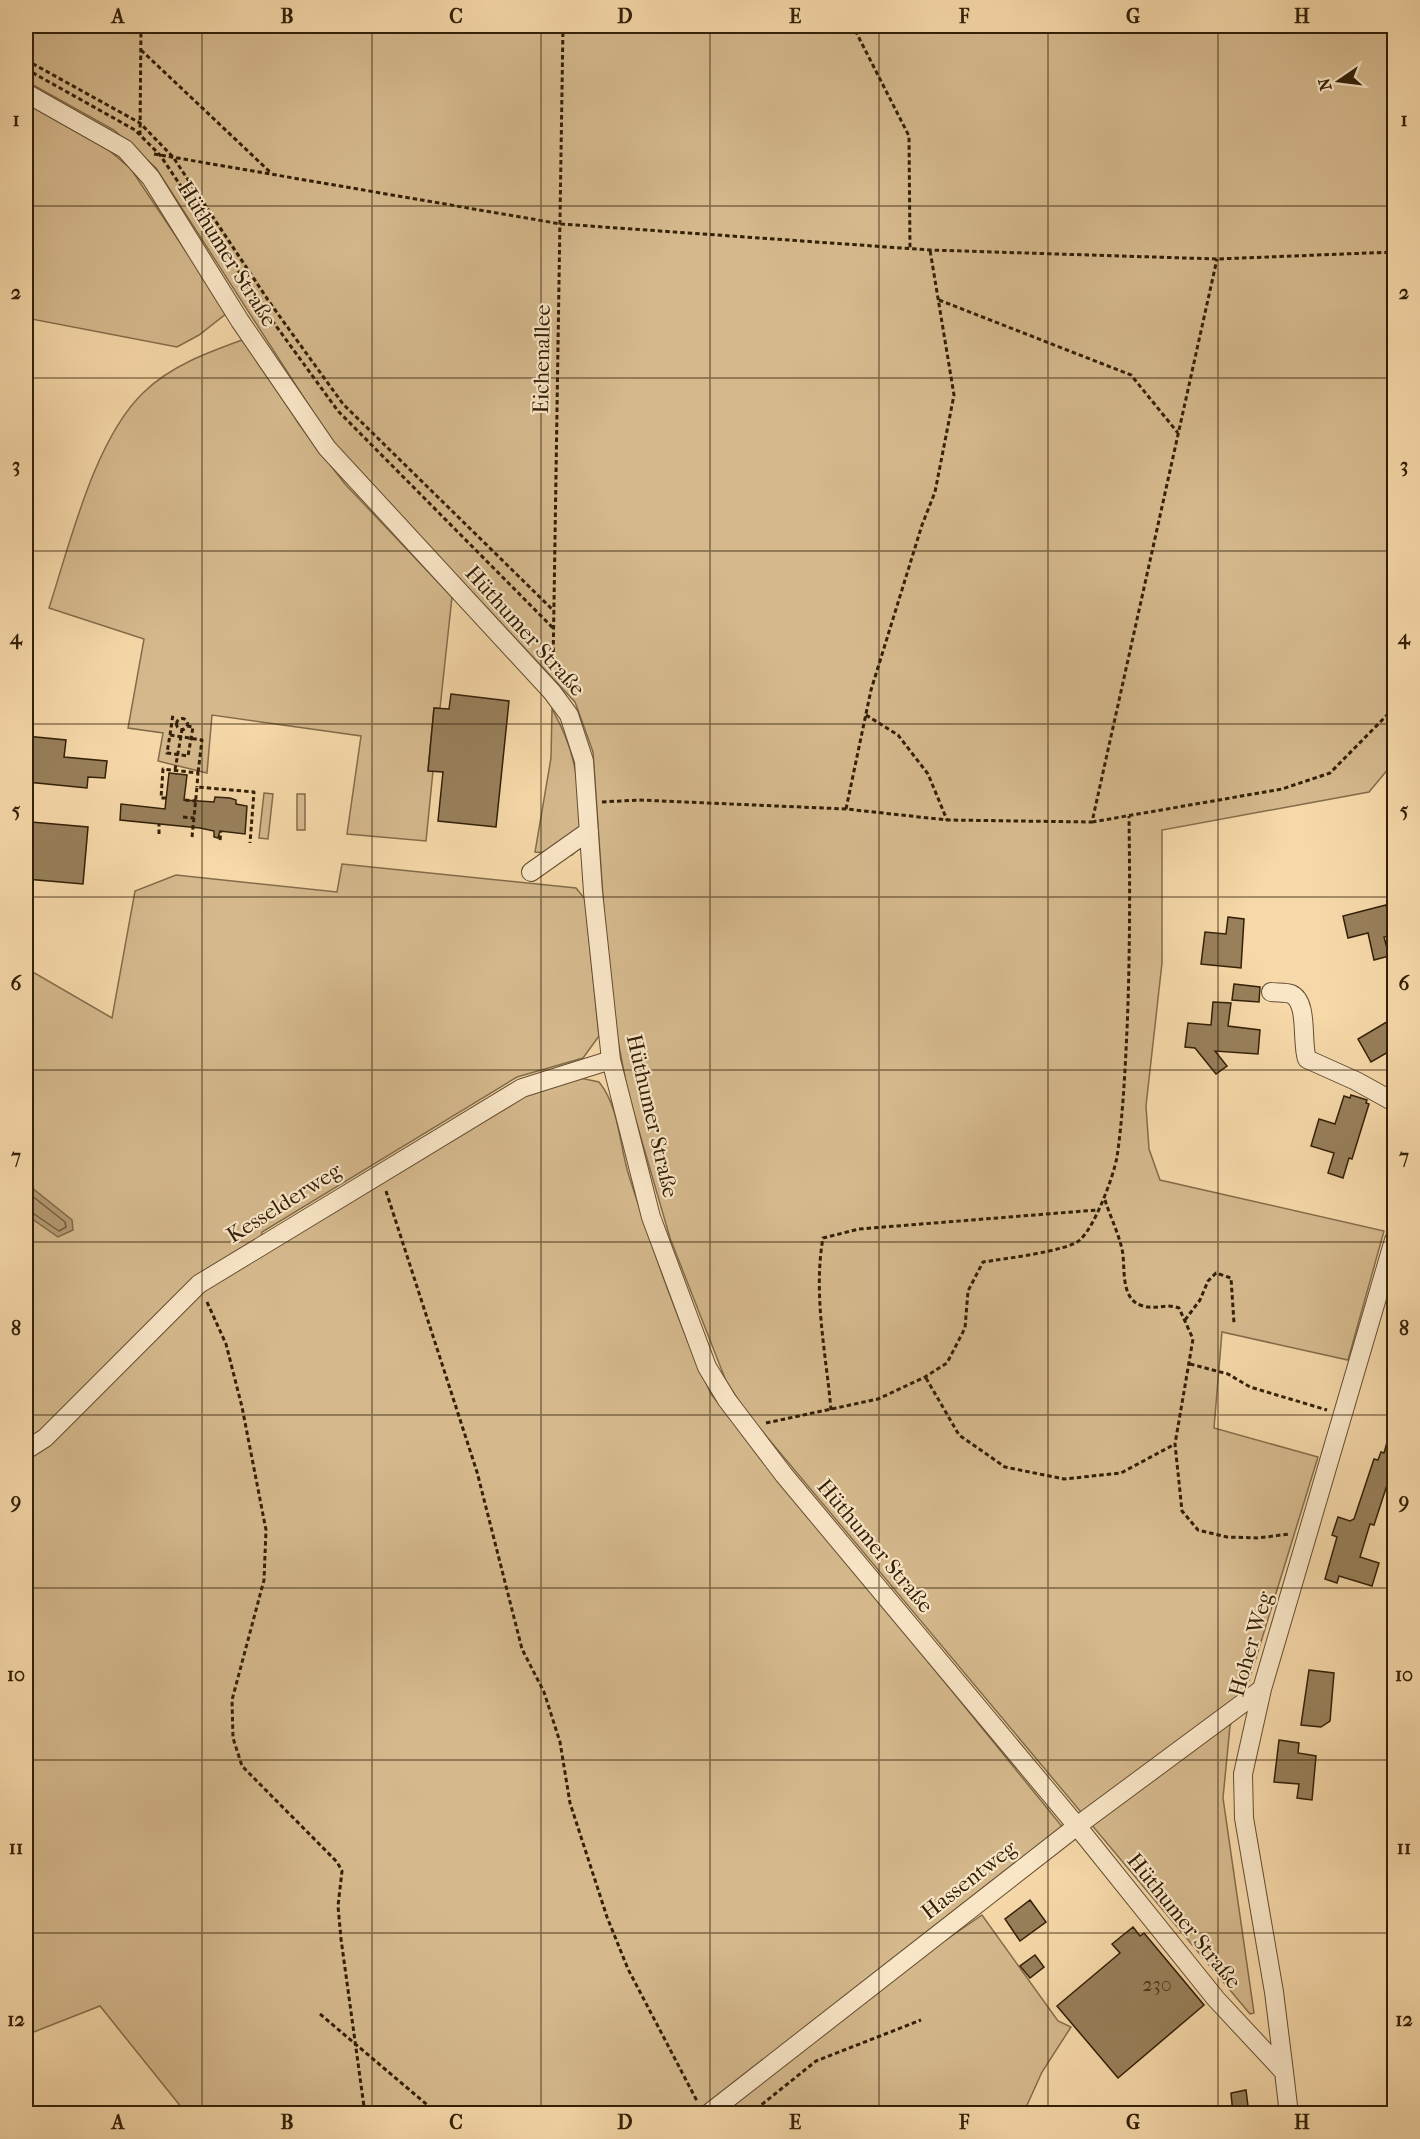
<svg xmlns="http://www.w3.org/2000/svg" width="1420" height="2139" font-family="'IM FELL French Canon',serif">
<style>
.green{fill:#d5b98d;stroke:#846c4a;stroke-width:1.5}
.water{fill:#b49972;stroke:#806947;stroke-width:1.5}
.lines{fill:none;stroke-linecap:round;stroke-linejoin:round}
.shore{stroke:#745c3c;stroke-width:1.5}
.building{fill:#98805b;stroke:#332007;stroke-width:1.5}
.minor-casing{stroke:#644e30;stroke-width:20}
.path{stroke:#332007;stroke-width:3;stroke-dasharray:4.5 3;stroke-linecap:butt}
.minor{stroke:#f9e6c7;stroke-width:18}
.grid{fill:none;stroke:#332007;stroke-width:1.5;stroke-opacity:0.55}
.labels{text-anchor:middle;dominant-baseline:central;stroke-width:4.5;stroke-linejoin:round;paint-order:stroke}
.number-label{font-size:20px;fill:#4c381c}
.street-label{font-size:22px;fill:#332007;stroke:#f9e6c7}
.neatline{fill:none;stroke:#332007;stroke-width:2}
.grid-label{font-size:20px;text-anchor:middle;font-weight:bold;fill:#332007}
</style>
<rect width="100%" height="100%" fill="#f6d8a9"/>
<filter id="stains"><feTurbulence type="fractalNoise" baseFrequency=".00333" numOctaves="4"/><feColorMatrix values="0 0 0 0 .2 0 0 0 0 .09 0 0 0 0 .02 0 0 0 .5 -.17"/></filter>
<radialGradient id="worn" r=".72"><stop offset=".6" stop-color="#630" stop-opacity="0"/><stop offset="1" stop-color="#630" stop-opacity=".3"/></radialGradient>
<path class="green" d="M26 26H1394V762L1369 792 1162 830V963L1146 1106 1149 1149 1160 1180 1384 1231 1348 1360 1222 1332 1214 1428 1318 1457 1248 1684 1230 1726 1223 1798 1254 2013 1250 2014 746 1412 726 1381 670 1238 628 1093 610 999 593 752 575 702 335 446 156 168 114 130 26 81Z
M26 102 104 146 131 169 227 313 199 335 177 347 26 318Z
M245 339 299 424 345 484 452 597 440 708H434L428 770 433 771 426 841 347 834 361 736 212 715 207 773 158 761 163 733 128 728 144 639 49 608C70 543 95 438 144 392 172 365 209 352 245 339Z
M552 709C580 758 578 789 582 845L572 855 535 852 551 758Z
M264 793 273 794 268 839 259 838Z
M297 794H305V830H297Z
M342 864 576 888 585 899 599 1036 583 1058 517 1077 262 1232 258 1254 524 1094 580 1078 599 1082C620 1108 619 1145 629 1176 653 1250 678 1323 711 1394L1064 1829 720 2096 982 1915 1058 2021 1071 2027 1042 2072 1023 2114 186 2113 100 2006 26 2035V968L112 1018 135 891 176 875 337 892Z"/>
<path class="water" d="M26 1183 72 1220 73 1230 58 1237 32 1219 26 1218Z"/>
<g class="lines">
<path class="shore" d="M26 1191 65 1222 66 1227 59 1231 34 1214 26 1213"/>
</g>
<path class="building" d="M451 694 509 701 496 827 438 821 443 772 428 771 434 708 449 709Z
M26 736 66 740 64 757 107 761 105 778 88 777 87 788 27 782Z
M169 773 187 775 184 800 214 802 215 797 230 798 236 800V804L247 806 245 834 220 831 218 838 214 837V831L200 828 120 820 121 804 165 809Z
M31 822 88 827 83 884 26 879Z
M1386 905 1394 935 1384 937 1389 956 1374 960 1368 933 1348 938 1343 916Z
M1228 917 1244 919 1241 968 1201 964 1205 932 1226 934Z
M1234 984 1260 987 1259 1002 1232 1000Z
M1213 1002 1231 1003 1228 1026 1260 1030 1258 1054 1215 1051 1227 1066 1216 1074 1195 1048 1185 1047 1188 1023 1211 1025Z
M1395 1017V1048L1371 1062 1358 1039Z
M1351 1095 1367 1100 1366 1103 1369 1104 1352 1159 1349 1158 1343 1178 1328 1173 1334 1153 1311 1146 1319 1119 1335 1124 1344 1096 1350 1098Z
M1391 1428 1395 1429V1484L1388 1482 1374 1525 1370 1524 1360 1557 1379 1563 1372 1586 1339 1576 1337 1583 1325 1579 1337 1537 1332 1535 1338 1517 1350 1521 1354 1519 1374 1459 1378 1460 1381 1452 1384 1453Z
M1309 1670 1334 1673 1330 1721 1321 1727 1301 1725Z
M1279 1740 1299 1743 1298 1753 1316 1756 1312 1800 1297 1798 1299 1784 1274 1782Z
M1030 1900 1046 1922 1020 1941 1005 1919Z
M1133 1927 1140 1936 1144 1933 1204 2005 1118 2078 1057 2006 1120 1953 1112 1944Z
M1035 1955 1044 1967 1030 1978 1020 1966Z
M1246 2090 1249 2114H1233L1231 2093Z"/>
<g class="lines">
<defs>
<path id="minor" d="M26 93 125 149 151 178 240 321 327 448 552 692 569 715 584 761 593 892 611 1060 651 1217 707 1367 727 1400 784 1475 1077 1826 1216 1999 1284 2072 1289 2114
M531 872 589 831
M1271 992C1277 993 1285 992 1291 994 1309 1002 1301 1042 1307 1059L1356 1081 1394 1102
M26 1450 45 1438 199 1284 522 1088 611 1060
M1284 2072 1274 1992 1244 1818 1243 1774 1262 1689 1394 1240
M708 2114 1077 1826 1262 1689"/>
</defs>
<use href="#minor" class="minor-casing"/>
<path class="path" d="M825 26 856 32 909 136 910 249
M141 50 270 172
M26 60 140 123 173 157 270 303 343 404 554 611
M26 69 135 130 160 155 263 308 338 411 553 628
M140 135 141 26
M154 154 561 224 930 250 1217 259 1394 252
M939 300 1131 375 1178 433
M553 667 563 26
M866 715 898 735 928 774 947 820
M176.5 724a5.5 5.5 0 1 1 11 0a5.5 5.5 0 1 1-11 0Z
M187 726 193 727 188 756 167 753 170 735 202 740 198 773
M170 735 173 714
M175 770 182 730
M166 798H161L163 769 198 773 197 787
M185 800 196 801
M602 802 639 800 846 809 947 820 1092 822 1217 259
M846 809 871 690 922 525 935 492 954 395 930 250
M183 817 194 818
M1092 822 1282 789 1330 773 1394 708
M159 834V824
M192 837 197 787 254 792 250 843
M220 840 221 831
M386 1191 477 1472 522 1649 544 1692 560 1742 570 1803 607 1917 628 1969 697 2101
M1105 1200C1110 1216 1118 1232 1122 1249 1126 1266 1119 1300 1143 1306 1156 1310 1166 1303 1179 1308L1193 1339 1175 1444 1182 1511 1198 1530 1227 1537 1258 1538 1289 1534
M207 1302 226 1344 242 1407 266 1530 264 1580 232 1700 233 1738 242 1766 337 1862 342 1871 338 1906 341 1939 365 2114
M1185 1320 1200 1300 1208 1281 1216 1273 1231 1278 1234 1323
M1190 1364 1228 1374 1250 1387 1327 1410
M926 1378 959 1435 1005 1467 1064 1479 1121 1473 1175 1444
M831 1410C826 1353 813 1295 823 1238L859 1229 1097 1210
M766 1423 878 1399 925 1377 947 1363 965 1328 968 1291 983 1262C1002 1259 1068 1251 1080 1240 1095 1226 1113 1178 1117 1157 1123 1115 1125 1072 1127 1030 1130 958 1130 887 1129 816
M320 2014 438 2114
M750 2114 816 2061 921 2020"/>
<use href="#minor" class="minor"/>
</g>
<path class="grid" d="M202 26V2114M372 26V2114M541 26V2114M710 26V2114M879 26V2114M1048 26V2114M1218 26V2114M26 206H1394M26 378H1394M26 551H1394M26 724H1394M26 897H1394M26 1070H1394M26 1242H1394M26 1415H1394M26 1588H1394M26 1760H1394M26 1933H1394"/>
<g class="labels">
<g class="number-label">
<text x="1157" y="1984">230</text>
</g>
<g class="street-label">
<text transform="translate(227 254) rotate(58)">Hüthumer Straße</text>
<text transform="translate(542 359) rotate(-89)">Eichenallee</text>
<text transform="translate(525 631) rotate(48)">Hüthumer Straße</text>
<text transform="translate(652 1116) rotate(77)">Hüthumer Straße</text>
<text transform="translate(284 1203) rotate(-32)">Kesselderweg</text>
<text transform="translate(875 1546) rotate(50)">Hüthumer Straße</text>
<text transform="translate(1251 1644) rotate(-74)">Hoher Weg</text>
<text transform="translate(969 1880) rotate(-38)">Hassentweg</text>
<text transform="translate(1184 1921) rotate(51)">Hüthumer Straße</text>
</g>
</g>
<rect width="1420" height="2139" fill="none" stroke="#f6d8a9" stroke-width="66"/>
<g transform="translate(1339 81) rotate(256)" stroke="#f9e6c7" stroke-width="4.5" paint-order="stroke">
<path d="M0-4.5L10 22L0 15L-10 22Z" fill="#332007"/>
<text y="-9" font-size="16" font-weight="bold" text-anchor="middle" fill="#332007">N</text>
</g>
<rect x="33" y="33" width="1354" height="2073" class="neatline"/>
<g class="grid-label">
<text x="118" y="23">A</text>
<text x="287" y="23">B</text>
<text x="456" y="23">C</text>
<text x="625" y="23">D</text>
<text x="795" y="23">E</text>
<text x="964" y="23">F</text>
<text x="1133" y="23">G</text>
<text x="1302" y="23">H</text>
<text x="16" y="126">1</text>
<text x="1404" y="126">1</text>
<text x="16" y="299">2</text>
<text x="1404" y="299">2</text>
<text x="16" y="472">3</text>
<text x="1404" y="472">3</text>
<text x="16" y="644">4</text>
<text x="1404" y="644">4</text>
<text x="16" y="817">5</text>
<text x="1404" y="817">5</text>
<text x="16" y="990">6</text>
<text x="1404" y="990">6</text>
<text x="16" y="1163">7</text>
<text x="1404" y="1163">7</text>
<text x="16" y="1335">8</text>
<text x="1404" y="1335">8</text>
<text x="16" y="1508">9</text>
<text x="1404" y="1508">9</text>
<text x="16" y="1681">10</text>
<text x="1404" y="1681">10</text>
<text x="16" y="1854">11</text>
<text x="1404" y="1854">11</text>
<text x="16" y="2026">12</text>
<text x="1404" y="2026">12</text>
<text x="118" y="2129">A</text>
<text x="287" y="2129">B</text>
<text x="456" y="2129">C</text>
<text x="625" y="2129">D</text>
<text x="795" y="2129">E</text>
<text x="964" y="2129">F</text>
<text x="1133" y="2129">G</text>
<text x="1302" y="2129">H</text>
</g>
<rect width="100%" height="100%" filter="url(#stains)"/>
<rect width="100%" height="100%" fill="url(#worn)"/>
</svg>
